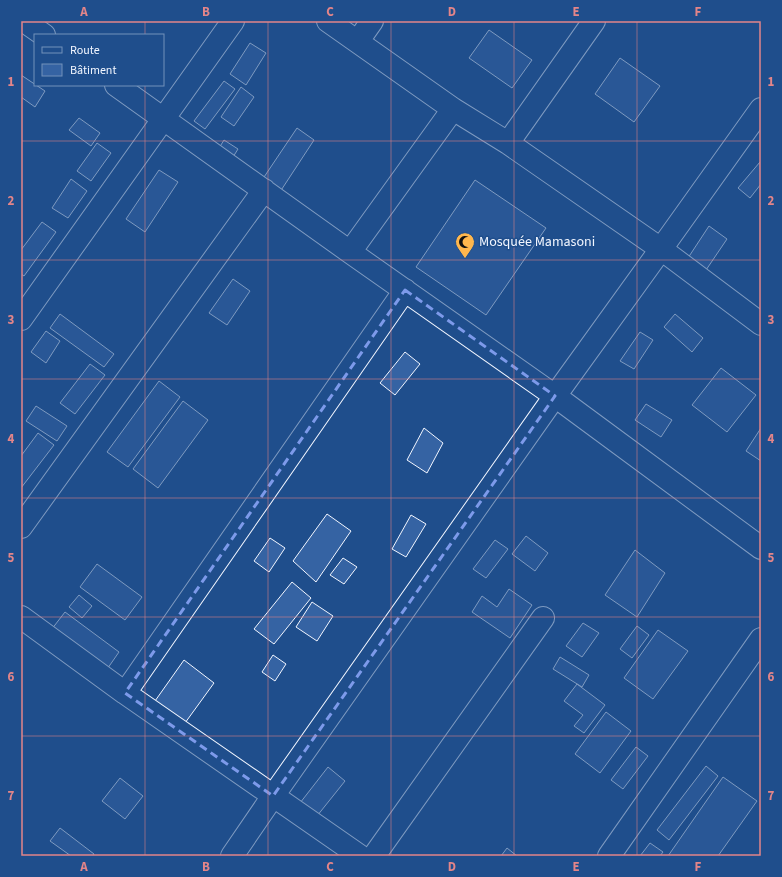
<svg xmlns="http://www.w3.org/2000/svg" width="782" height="877" font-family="'Source Sans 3',sans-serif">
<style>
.building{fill:#3563a3;stroke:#f2f6ff}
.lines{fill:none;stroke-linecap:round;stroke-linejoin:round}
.street-casing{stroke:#f2f6ff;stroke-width:24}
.street{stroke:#1f4e8c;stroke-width:22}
.marked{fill:none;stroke:#7d9aea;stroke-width:3;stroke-dasharray:8 5;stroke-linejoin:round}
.grid{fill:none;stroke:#e38589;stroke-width:1;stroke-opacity:0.55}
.labels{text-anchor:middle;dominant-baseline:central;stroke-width:3;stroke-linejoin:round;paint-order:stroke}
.poi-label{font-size:14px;fill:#f2f6ff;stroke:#1f4e8c;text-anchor:start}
.neatline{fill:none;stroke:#e38589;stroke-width:1.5}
.grid-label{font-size:13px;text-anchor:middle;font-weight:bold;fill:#e38589}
</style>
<rect width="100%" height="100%" fill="#1f4e8c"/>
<path class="building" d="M489 30 532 60 512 88 469 58Z
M250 43 266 53 246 85 230 74Z
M620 58 660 86 634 122 595 94Z
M21 75 45 91 35 107 21 97Z
M224 81 235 89 205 129 194 121Z
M241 87 254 97 234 126 221 117Z
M79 118 100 133 91 146 69 130Z
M297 128 314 140 276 198 258 186Z
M224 140 238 149 230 162 216 153Z
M97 143 111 153 91 181 77 171Z
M760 162 761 184 750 198 738 188Z
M159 170 178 182 145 232 126 219Z
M71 179 87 191 68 218 52 208Z
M475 180 546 228 486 315 416 267Z
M42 222 56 232 24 276 21 274V250Z
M709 226 727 239 704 273 686 261Z
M233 279 250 291 227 325 209 313Z
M60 314 114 354 104 367 50 328Z
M675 314 703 338 692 352 664 327Z
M46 331 60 341 46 363 31 352Z
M640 332 653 340 634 369 620 361Z
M405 352 420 364 395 395 380 383Z
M90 364 105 375 75 414 60 403Z
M721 368 756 395 727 432 692 405Z
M159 381 180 397 128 467 107 452Z
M183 401 208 420 158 488 133 469Z
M646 404 672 420 661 437 635 420Z
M36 406 67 426 57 441 26 421Z
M424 428 443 443 427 473 407 460Z
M761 428V461L746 451Z
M38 433 54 445 21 488V456Z
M327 514 351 531 316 582 293 561Z
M411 515 426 524 406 557 392 549Z
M526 536 548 553 535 571 512 554Z
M270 538 285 548 269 572 254 561Z
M495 540 508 549 486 578 473 569Z
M635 550 665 573 637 617 605 595Z
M343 558 357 567 344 584 330 575Z
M97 564 142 597 125 620 80 587Z
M292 582 311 598 274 644 254 629Z
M509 589 532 605 510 638 472 612 482 596 497 607Z
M79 595 92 606 82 618 69 607Z
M312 602 333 616 317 641 296 627Z
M65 612 119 652 103 675 48 634Z
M583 623 599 633 582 657 566 646Z
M637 626 649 635 632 658 620 649Z
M658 630 688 651 653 699 624 678Z
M273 655 286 664 275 681 262 672Z
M560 657 589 675 582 687 553 669Z
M184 660 214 683 185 723 155 701Z
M577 684 605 705 584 733 574 726 583 715 564 701Z
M606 712 631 731 600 773 575 754Z
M636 747 648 756 623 789 611 780Z
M706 766 718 776 669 840 657 830Z
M328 767 345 781 317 816 300 803Z
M723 777 757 801 718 856H668Z
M120 778 143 796 125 819 102 801Z
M60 828 94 854 93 856H71L50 841Z
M650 843 663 852 660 856H640Z
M507 848 517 856H501Z"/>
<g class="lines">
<defs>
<path id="street" d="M24 21 44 35
M328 21 453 109 508 143 661 249 761 324
M358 41 372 21
M116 85 350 252 555 396 761 548
M508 143 594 21
M350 252 453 109
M21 319 233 21
M21 527 264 190
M21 617 125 693 360 856
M125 693 405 290
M232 856 273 796 555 396 661 249 761 109
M374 856 543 618
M609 856 761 639"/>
</defs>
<use href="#street" class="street-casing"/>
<use href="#street" class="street"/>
</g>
<path d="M0 0H782V877H0ZM405 290 555 396 273 796 125 693Z" fill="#1f4e8c" fill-opacity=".55" fill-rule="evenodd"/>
<path class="marked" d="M405 290 555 396 273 796 125 693Z"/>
<path class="grid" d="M145 21V35M268 21V856M391 21V856M514 21V856M637 21V856M145 85V856M21 141H761M21 260H761M21 379H761M21 498H761M21 617H761M21 736H761"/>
<defs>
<symbol id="mosque-pin" viewBox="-11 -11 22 30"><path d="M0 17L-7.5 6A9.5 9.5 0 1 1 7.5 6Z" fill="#ffb74d" stroke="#1f4e8c"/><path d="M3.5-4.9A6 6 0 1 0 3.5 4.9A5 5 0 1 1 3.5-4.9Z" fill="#111"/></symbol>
</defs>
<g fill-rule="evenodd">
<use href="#mosque-pin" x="454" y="231" width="22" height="30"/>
</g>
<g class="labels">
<g class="poi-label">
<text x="479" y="242">Mosquée Mamasoni</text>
</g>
</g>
<rect width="782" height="877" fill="none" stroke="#1f4e8c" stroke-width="44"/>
<rect x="34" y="34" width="130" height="52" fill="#1f4e8c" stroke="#7391ba"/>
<rect x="42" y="47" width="20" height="6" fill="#1f4e8c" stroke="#7391ba"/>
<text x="70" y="54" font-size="12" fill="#f2f6ff">Route</text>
<rect x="42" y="64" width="20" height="12" fill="#3563a3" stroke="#7391ba"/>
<text x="70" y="74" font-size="12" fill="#f2f6ff">Bâtiment</text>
<rect x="22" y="22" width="738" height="833" class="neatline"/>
<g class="grid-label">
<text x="84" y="16">A</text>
<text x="206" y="16">B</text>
<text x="330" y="16">C</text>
<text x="452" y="16">D</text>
<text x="576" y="16">E</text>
<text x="698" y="16">F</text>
<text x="11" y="86">1</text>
<text x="771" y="86">1</text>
<text x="11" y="205">2</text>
<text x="771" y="205">2</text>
<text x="11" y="324">3</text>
<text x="771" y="324">3</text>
<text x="11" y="443">4</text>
<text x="771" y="443">4</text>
<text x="11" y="562">5</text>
<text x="771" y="562">5</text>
<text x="11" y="681">6</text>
<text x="771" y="681">6</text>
<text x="11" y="800">7</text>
<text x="771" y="800">7</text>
<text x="84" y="871">A</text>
<text x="206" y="871">B</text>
<text x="330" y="871">C</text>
<text x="452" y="871">D</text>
<text x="576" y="871">E</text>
<text x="698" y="871">F</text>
</g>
</svg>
